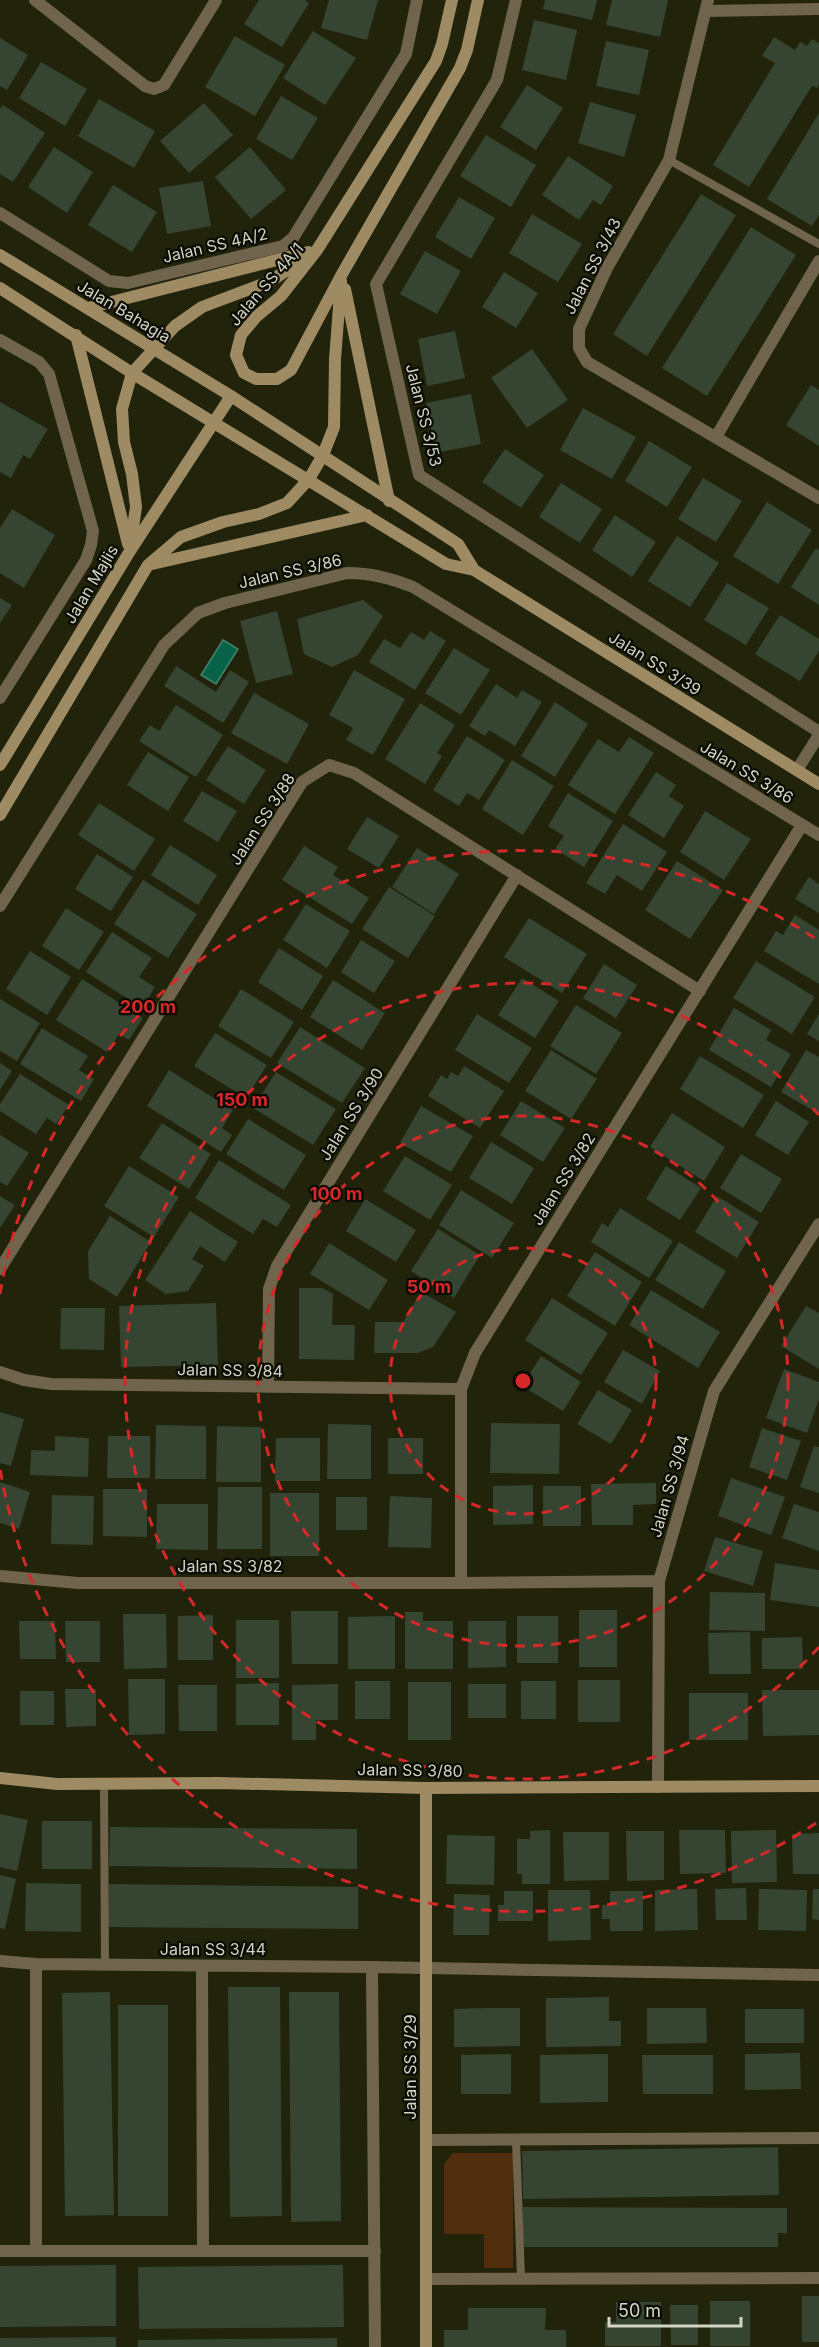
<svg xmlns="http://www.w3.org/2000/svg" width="819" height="2347" font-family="Inter,sans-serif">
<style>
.green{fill:#512e0d}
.water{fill:#076248;stroke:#44846e;stroke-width:1.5}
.building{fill:#354531}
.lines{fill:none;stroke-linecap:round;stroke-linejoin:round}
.lane{stroke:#70654c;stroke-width:8}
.street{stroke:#70654c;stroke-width:12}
.secondary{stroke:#9e8b63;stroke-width:12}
.ring{fill:none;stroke:#d62828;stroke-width:3;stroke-dasharray:10 8}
.labels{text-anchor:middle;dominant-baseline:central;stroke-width:4.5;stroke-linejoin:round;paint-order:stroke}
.street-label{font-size:16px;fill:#d2d4c5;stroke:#0b0c03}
.centre{fill:#d62828;stroke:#0b0c03;stroke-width:3}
.ring-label{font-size:18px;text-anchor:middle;font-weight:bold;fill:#d62828;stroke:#0b0c03;stroke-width:4.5;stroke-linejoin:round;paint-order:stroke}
</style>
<rect width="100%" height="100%" fill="#21230b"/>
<path class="green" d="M453 2153H513V2268H484V2234H444V2164Z"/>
<path class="water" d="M223 640 238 649 216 684 201 675Z"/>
<path class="building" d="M259 0H305L309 3 282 47 244 24Z
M329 0H378L367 40 321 28Z
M545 0H597L592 20 543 9Z
M612 0H668L660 37 606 25Z
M534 20 577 30 566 80 522 70Z
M313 31 356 58 325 105 283 78Z
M235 36 285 65 255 116 205 87Z
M774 37 795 50 800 42 807 46 812 39 819 43V84L817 88 812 86 749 187 713 165 775 63 762 56Z
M0 38 28 55 7 90 0 86Z
M606 41 649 50 639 95 596 86Z
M41 62 87 89 65 126 19 98Z
M527 85 563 108 536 150 500 127Z
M281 96 318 118 292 160 256 139Z
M99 99 155 131 134 168 78 136Z
M590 102 636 115 624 157 578 143Z
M204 103 233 135 189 173 160 141Z
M3 105 45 133 13 182 0 174V109Z
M819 113V215L812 226 767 199Z
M486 135 536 165 511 207 460 176Z
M54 147 93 172 67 213 28 187Z
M250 147 286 190 251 219 215 177Z
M568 156 613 186 601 205 593 200 579 220 542 195Z
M203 181 211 226 167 234 159 188Z
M113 185 157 212 132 252 88 225Z
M701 194 736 215 647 356 613 334Z
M459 197 495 218 471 259 435 237Z
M532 214 582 244 558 282 509 253Z
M751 227 796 255 707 396 662 368Z
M425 251 461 271 437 314 400 294Z
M504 272 538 293 516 328 482 307Z
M455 331 465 378 427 386 418 339Z
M532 349 568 400 527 428 491 378Z
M811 385 819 390V446L786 425Z
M471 394 481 444 436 453 426 403Z
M0 402 48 429 30 459 23 455 11 478 0 472Z
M583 408 636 437 612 479 560 450Z
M649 441 692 467 667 507 625 481Z
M505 449 544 475 521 508 482 482Z
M703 478 742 501 716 542 678 519Z
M561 483 602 509 580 543 539 517Z
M767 502 812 530 778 584 733 556Z
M12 509 55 535 24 588 0 573V528Z
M615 515 656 542 632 577 592 550Z
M677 536 719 563 690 607 648 581Z
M816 548 819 550V605L791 587Z
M727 583 769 608 746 645 704 620Z
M0 598 12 605 0 623Z
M363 600 383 616 358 655 332 667 304 654 297 619Z
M277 611 293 674 256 683 240 621Z
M780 615 819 639V651L800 681 755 654Z
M430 631 446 641 415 690 369 662 384 639 400 648 411 632 424 640Z
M454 648 490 670 461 715 425 693Z
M176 666 216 692 230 670 249 682 223 723 164 686Z
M354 670 405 699 373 755 346 740 353 728 329 715Z
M496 684 517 698 522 690 542 702 515 746 489 730 485 736 469 726Z
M254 693 309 724 287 764 231 733Z
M555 702 588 724 555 777 521 756Z
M420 703 455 725 437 753 442 756 425 784 385 759Z
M176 705 223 735 196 777 139 741 150 725 159 731Z
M467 736 505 760 479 800 467 793 459 806 433 790Z
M629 737 654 753 615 814 568 785 598 739 619 752Z
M228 746 266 770 244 804 206 780Z
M148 752 189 777 168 811 127 785Z
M512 760 554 786 523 835 482 809Z
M656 772 676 785 669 796 684 806 664 838 628 815Z
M202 791 237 811 218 842 183 821Z
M568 793 613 821 584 867 555 849 564 836 548 826Z
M99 803 155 839 134 871 78 835Z
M705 811 751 839 724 880 680 852Z
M367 817 399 836 379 868 347 849Z
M623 824 667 852 642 891 617 875 605 894 586 883Z
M170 845 217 875 198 905 151 875Z
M304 846 338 867 333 875 369 898 352 924 282 880Z
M417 848 459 874 434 914 392 887Z
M97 854 133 877 111 911 75 889Z
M677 861 723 890 690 939 645 910Z
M809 877 819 884V913L795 899Z
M143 880 197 914 168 958 114 924Z
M389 887 435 916 408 958 362 929Z
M306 904 350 931 327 968 283 940Z
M66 908 104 932 79 970 42 946Z
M795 915 819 930V984L764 951 776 931 783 935Z
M529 918 587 954 562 993 504 957Z
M112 932 152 958 139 977 155 987 142 1008 86 972Z
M361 940 395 961 374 993 341 972Z
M279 948 323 976 302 1010 258 982Z
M30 951 71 977 47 1015 6 989Z
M756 961 815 997 792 1034 733 998Z
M604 964 637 985 616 1018 583 998Z
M522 978 559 1001 535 1038 498 1015Z
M82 979 143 1018 129 1040 119 1034 107 1052 56 1020Z
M333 980 385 1013 362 1050 310 1017Z
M241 989 294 1022 271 1058 218 1026Z
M0 999 40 1023 17 1061 0 1051Z
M576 1005 622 1033 596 1074 550 1046Z
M734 1008 771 1030 766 1040 791 1054 771 1087 709 1050Z
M477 1014 532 1048 509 1083 455 1050Z
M819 1014V1041L807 1034Z
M300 1027 365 1068 342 1103 277 1063Z
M42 1028 88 1056 79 1070 94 1079 81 1101 20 1064Z
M215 1033 267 1065 246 1098 194 1066Z
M551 1050 597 1079 571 1119 525 1091Z
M806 1050 819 1057V1114L781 1092Z
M700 1056 764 1095 743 1128 680 1089Z
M0 1063 12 1071 0 1090Z
M464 1066 504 1091 480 1128 428 1096 441 1075 447 1079 451 1072 458 1076Z
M169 1070 233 1110 222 1128 232 1135 221 1152 147 1106Z
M276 1072 336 1109 313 1145 253 1108Z
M20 1074 69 1105 56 1124 47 1118 36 1134 0 1111V1104Z
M521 1101 565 1128 543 1162 500 1135Z
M776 1101 809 1122 788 1155 755 1135Z
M421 1106 473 1136 451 1172 400 1143Z
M672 1113 725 1147 704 1181 650 1147Z
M248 1119 306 1155 284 1190 226 1154Z
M162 1123 211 1154 189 1189 139 1158Z
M0 1135 29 1153 7 1186 0 1182Z
M491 1142 534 1168 512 1204 469 1178Z
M741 1154 782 1179 761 1213 720 1188Z
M405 1156 452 1185 430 1220 383 1191Z
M219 1160 291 1205 277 1227 263 1219 253 1234 195 1198Z
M129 1166 179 1197 154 1237 104 1206Z
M666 1166 701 1188 680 1220 646 1199Z
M461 1190 514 1223 492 1258 439 1225Z
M0 1196 15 1205 0 1228Z
M717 1196 759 1222 737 1258 695 1232Z
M365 1199 416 1230 396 1262 346 1231Z
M620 1208 673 1241 649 1278 591 1242 602 1223 608 1227Z
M190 1211 238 1242 225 1262 200 1246 192 1259 204 1266 188 1291 166 1294 145 1280Z
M110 1216 151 1242 117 1297 89 1279 88 1251Z
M438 1229 480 1255 454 1298 411 1271Z
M679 1242 726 1271 703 1309 655 1280Z
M329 1243 388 1280 369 1310 310 1274Z
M595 1252 642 1282 615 1326 567 1296Z
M299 1288H322L333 1294 332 1325H355L354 1360 299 1359Z
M651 1290 720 1332 698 1368 629 1325Z
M421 1292 456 1312 433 1347 418 1353H374L375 1322H403Z
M552 1298 608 1333 581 1375 525 1340Z
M216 1303 218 1365 121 1367 119 1306Z
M806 1306 819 1313V1369L781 1346Z
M61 1308H105L104 1350 60 1349Z
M623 1350 660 1371 642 1404 604 1382Z
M541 1356 581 1382 563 1411 522 1386Z
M784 1369 819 1382V1399L807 1433 766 1418Z
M598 1390 632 1410 611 1444 577 1424Z
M0 1412 24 1419 11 1466 0 1463Z
M491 1423 560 1424 559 1474 490 1473Z
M328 1424 371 1425V1479H327Z
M156 1425 206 1426V1479H155Z
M217 1426 261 1427V1482H216Z
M762 1428 801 1441 787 1480 749 1467Z
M55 1436 89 1438 88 1477 30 1475 31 1450 55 1451Z
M108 1436H150V1478H107Z
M276 1438H320V1481H275Z
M388 1438H423V1474H388Z
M814 1446 819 1447V1493L800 1487Z
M731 1478 785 1497 771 1535 718 1516Z
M0 1482 30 1492 19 1529 0 1523Z
M656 1483V1504L633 1505V1525H592L591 1484Z
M533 1485V1524L493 1525V1486Z
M543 1486H581V1526H543Z
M218 1487H262V1549H217Z
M103 1489H147V1537L103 1536Z
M270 1493H319V1556H270Z
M52 1495 94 1496 93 1545 51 1544Z
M390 1496 432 1498 431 1548 388 1547Z
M336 1497H367V1530H336Z
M157 1504H208V1550L156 1549Z
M794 1504 819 1512V1551L782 1538Z
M715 1537 763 1551 753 1586 704 1571Z
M775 1563 819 1570V1607L770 1600Z
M710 1592 765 1593V1631L709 1630Z
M579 1610H617V1667H579Z
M291 1611H338V1664H292Z
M405 1612H423V1621H453V1669H405Z
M123 1614H166L167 1668 124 1669Z
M213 1615V1660H178V1616Z
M395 1616V1669H348V1617Z
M517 1616H558V1663H517Z
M236 1620H279V1678H236Z
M19 1621H55L56 1659H20Z
M65 1621H100V1662H66Z
M468 1621H506V1667L468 1668Z
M750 1632 751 1674H709L708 1633Z
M802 1637 803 1669H762V1638Z
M128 1679H165V1734L129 1735Z
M578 1680H620V1722H578Z
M355 1681H390V1719H355Z
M521 1681H556V1719H521Z
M408 1682H451V1740H408Z
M279 1683V1725H236V1684Z
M338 1684V1720H316V1740H292V1685Z
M468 1684H506V1718H468Z
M178 1685H217V1731H179Z
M65 1689H96V1726L66 1727Z
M762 1690H819V1735L763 1736Z
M20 1691H54V1725H20Z
M689 1693H748V1740H689Z
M0 1814 28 1820 17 1871 0 1867Z
M42 1821H92V1869H42Z
M110 1827 357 1829V1869L109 1866Z
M550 1830V1884H522V1874H517V1839H530V1831Z
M679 1830H725L726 1873 680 1874Z
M776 1830 777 1882 732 1883 731 1831Z
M626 1831H664V1880L627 1881Z
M563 1832H609V1880L564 1881Z
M819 1833V1874H793L792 1834Z
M447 1835 495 1836 494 1885 446 1884Z
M0 1875 16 1879 5 1929 0 1928Z
M26 1883 81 1884V1932L25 1931Z
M109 1884 358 1887V1929L108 1927Z
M746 1888 747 1920H716L715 1889Z
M697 1889 698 1930 655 1931V1890Z
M759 1889 807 1890 806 1931 758 1930Z
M813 1889H819V1920L812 1919Z
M548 1890H590L591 1940 548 1941Z
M504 1891H533V1921H498V1905H504Z
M610 1891H643V1931H610V1919H602V1905H610Z
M454 1894 490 1895 489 1935H453Z
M228 1987H280L282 2216 230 2217Z
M110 1992 114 2215 65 2216 62 1993Z
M289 1992H339L341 2221 291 2222Z
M609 1997V2021H621V2046L546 2047V1998Z
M118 2005H168V2216H118Z
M487 2008H520V2046L454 2047V2009Z
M647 2008H706L707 2043 647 2044Z
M745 2009H804V2043H745Z
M800 2053 801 2089 745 2090V2054Z
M511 2054V2094H461V2055Z
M608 2054V2102L540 2103V2055Z
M642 2055H713V2094H643Z
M778 2147 779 2195 523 2199 522 2151Z
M523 2207 787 2208V2233H778V2247H523Z
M116 2265V2326L0 2327V2266Z
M343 2265 344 2327 139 2329 138 2267Z
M802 2296H819V2342H802Z
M710 2301H750V2346H710Z
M616 2302H661V2346H605V2322H616Z
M670 2305H698V2345H671Z
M468 2308H546L545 2330H566V2347H444V2330H468Z
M116 2337V2347H0V2338Z
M337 2338V2347H138V2340Z"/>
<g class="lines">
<path class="lane" d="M669 160 819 244
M104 1784 105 1965
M516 2140 521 2278"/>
<path class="street" d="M35 0 145 86 154 89 164 85 216 0
M516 0 497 80 376 284 419 475 819 732
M708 0 669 160 607 268 579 329V348L587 362 819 498
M706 11 819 9
M0 213 109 281 128 283 283 246 293 238 406 54 417 0
M0 340 39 362 49 374 93 531 91 545 86 560 0 698
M716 437 819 261
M797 770 819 735
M0 906 164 645 198 613 225 603 347 573C371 573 390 578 413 587L819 835
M0 1269 302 782 329 765 354 773 700 991
M0 1372 24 1380 51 1384 461 1389
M268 1387 269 1289 277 1266 517 875
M0 1576 78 1583H461L659 1581
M461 1583V1389L475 1353 802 825
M658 1787 659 1581 714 1391 819 1224
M0 1961 36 1964 372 1967 819 1975
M202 1966 203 2251
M372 1967 375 2347
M426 2140 819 2138
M0 2251H375
M36 2251V1964
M426 2279 819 2278"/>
<path class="secondary" d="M452 0 442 44 436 61 317 250 281 296 256 317 241 335 236 355 244 373 256 379H277L291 370 342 274 460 68 467 50 478 0
M0 255 231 396 458 544 474 570
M0 288 132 373 446 564 474 570 819 784
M345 289 389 501
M88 308 308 252
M76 335 128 544
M130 548 136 507 132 474 124 442 122 409 132 373 175 326 202 307 271 281 306 257
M152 564 367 515
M0 765 130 551 231 396
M0 815 148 565 181 537 223 522 259 514 287 503 309 479 323 455 334 427 335 359 341 281
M0 1778 57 1784 218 1783 426 1788 819 1786
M426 2347V1788"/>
</g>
<g class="ring">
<circle cx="523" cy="1381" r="133"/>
<circle cx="523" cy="1381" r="265"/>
<path d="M819 1647A398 398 0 1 1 819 1115"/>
<path d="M816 1823A530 530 0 0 1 0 1468M0 1294A530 530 0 0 1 816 939"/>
</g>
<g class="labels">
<g class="street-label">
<text transform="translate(215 245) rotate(-13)">Jalan SS 4A/2</text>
<text transform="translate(592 266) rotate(-63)">Jalan SS 3/43</text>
<text transform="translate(266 284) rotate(-49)">Jalan SS 4A/1</text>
<text transform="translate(124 311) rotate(31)">Jalan Bahagia</text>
<text transform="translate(424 415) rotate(76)">Jalan SS 3/53</text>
<text transform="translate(290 571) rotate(-13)">Jalan SS 3/86</text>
<text transform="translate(91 584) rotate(-59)">Jalan Majlis</text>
<text transform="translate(655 663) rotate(32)">Jalan SS 3/39</text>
<text transform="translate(747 772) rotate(31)">Jalan SS 3/86</text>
<text transform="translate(262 819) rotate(-57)">Jalan SS 3/88</text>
<text transform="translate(351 1114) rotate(-58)">Jalan SS 3/90</text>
<text transform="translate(563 1179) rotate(-58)">Jalan SS 3/82</text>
<text transform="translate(230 1370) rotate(1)">Jalan SS 3/84</text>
<text transform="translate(669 1486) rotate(-74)">Jalan SS 3/94</text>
<text x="230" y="1566">Jalan SS 3/82</text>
<text transform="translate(410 1770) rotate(1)">Jalan SS 3/80</text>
<text x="213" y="1949">Jalan SS 3/44</text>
<text transform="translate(410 2067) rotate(-90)">Jalan SS 3/29</text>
</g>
</g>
<circle cx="523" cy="1381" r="9" class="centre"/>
<g class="ring-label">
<text x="148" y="1013">200 m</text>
<text x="242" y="1106">150 m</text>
<text x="336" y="1200">100 m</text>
<text x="429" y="1293">50 m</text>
</g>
<path d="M609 2317v9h132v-9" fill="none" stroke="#d2d4c5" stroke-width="3"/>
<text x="618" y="2317" font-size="18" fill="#d2d4c5" stroke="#0b0c03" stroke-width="4.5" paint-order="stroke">50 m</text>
</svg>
